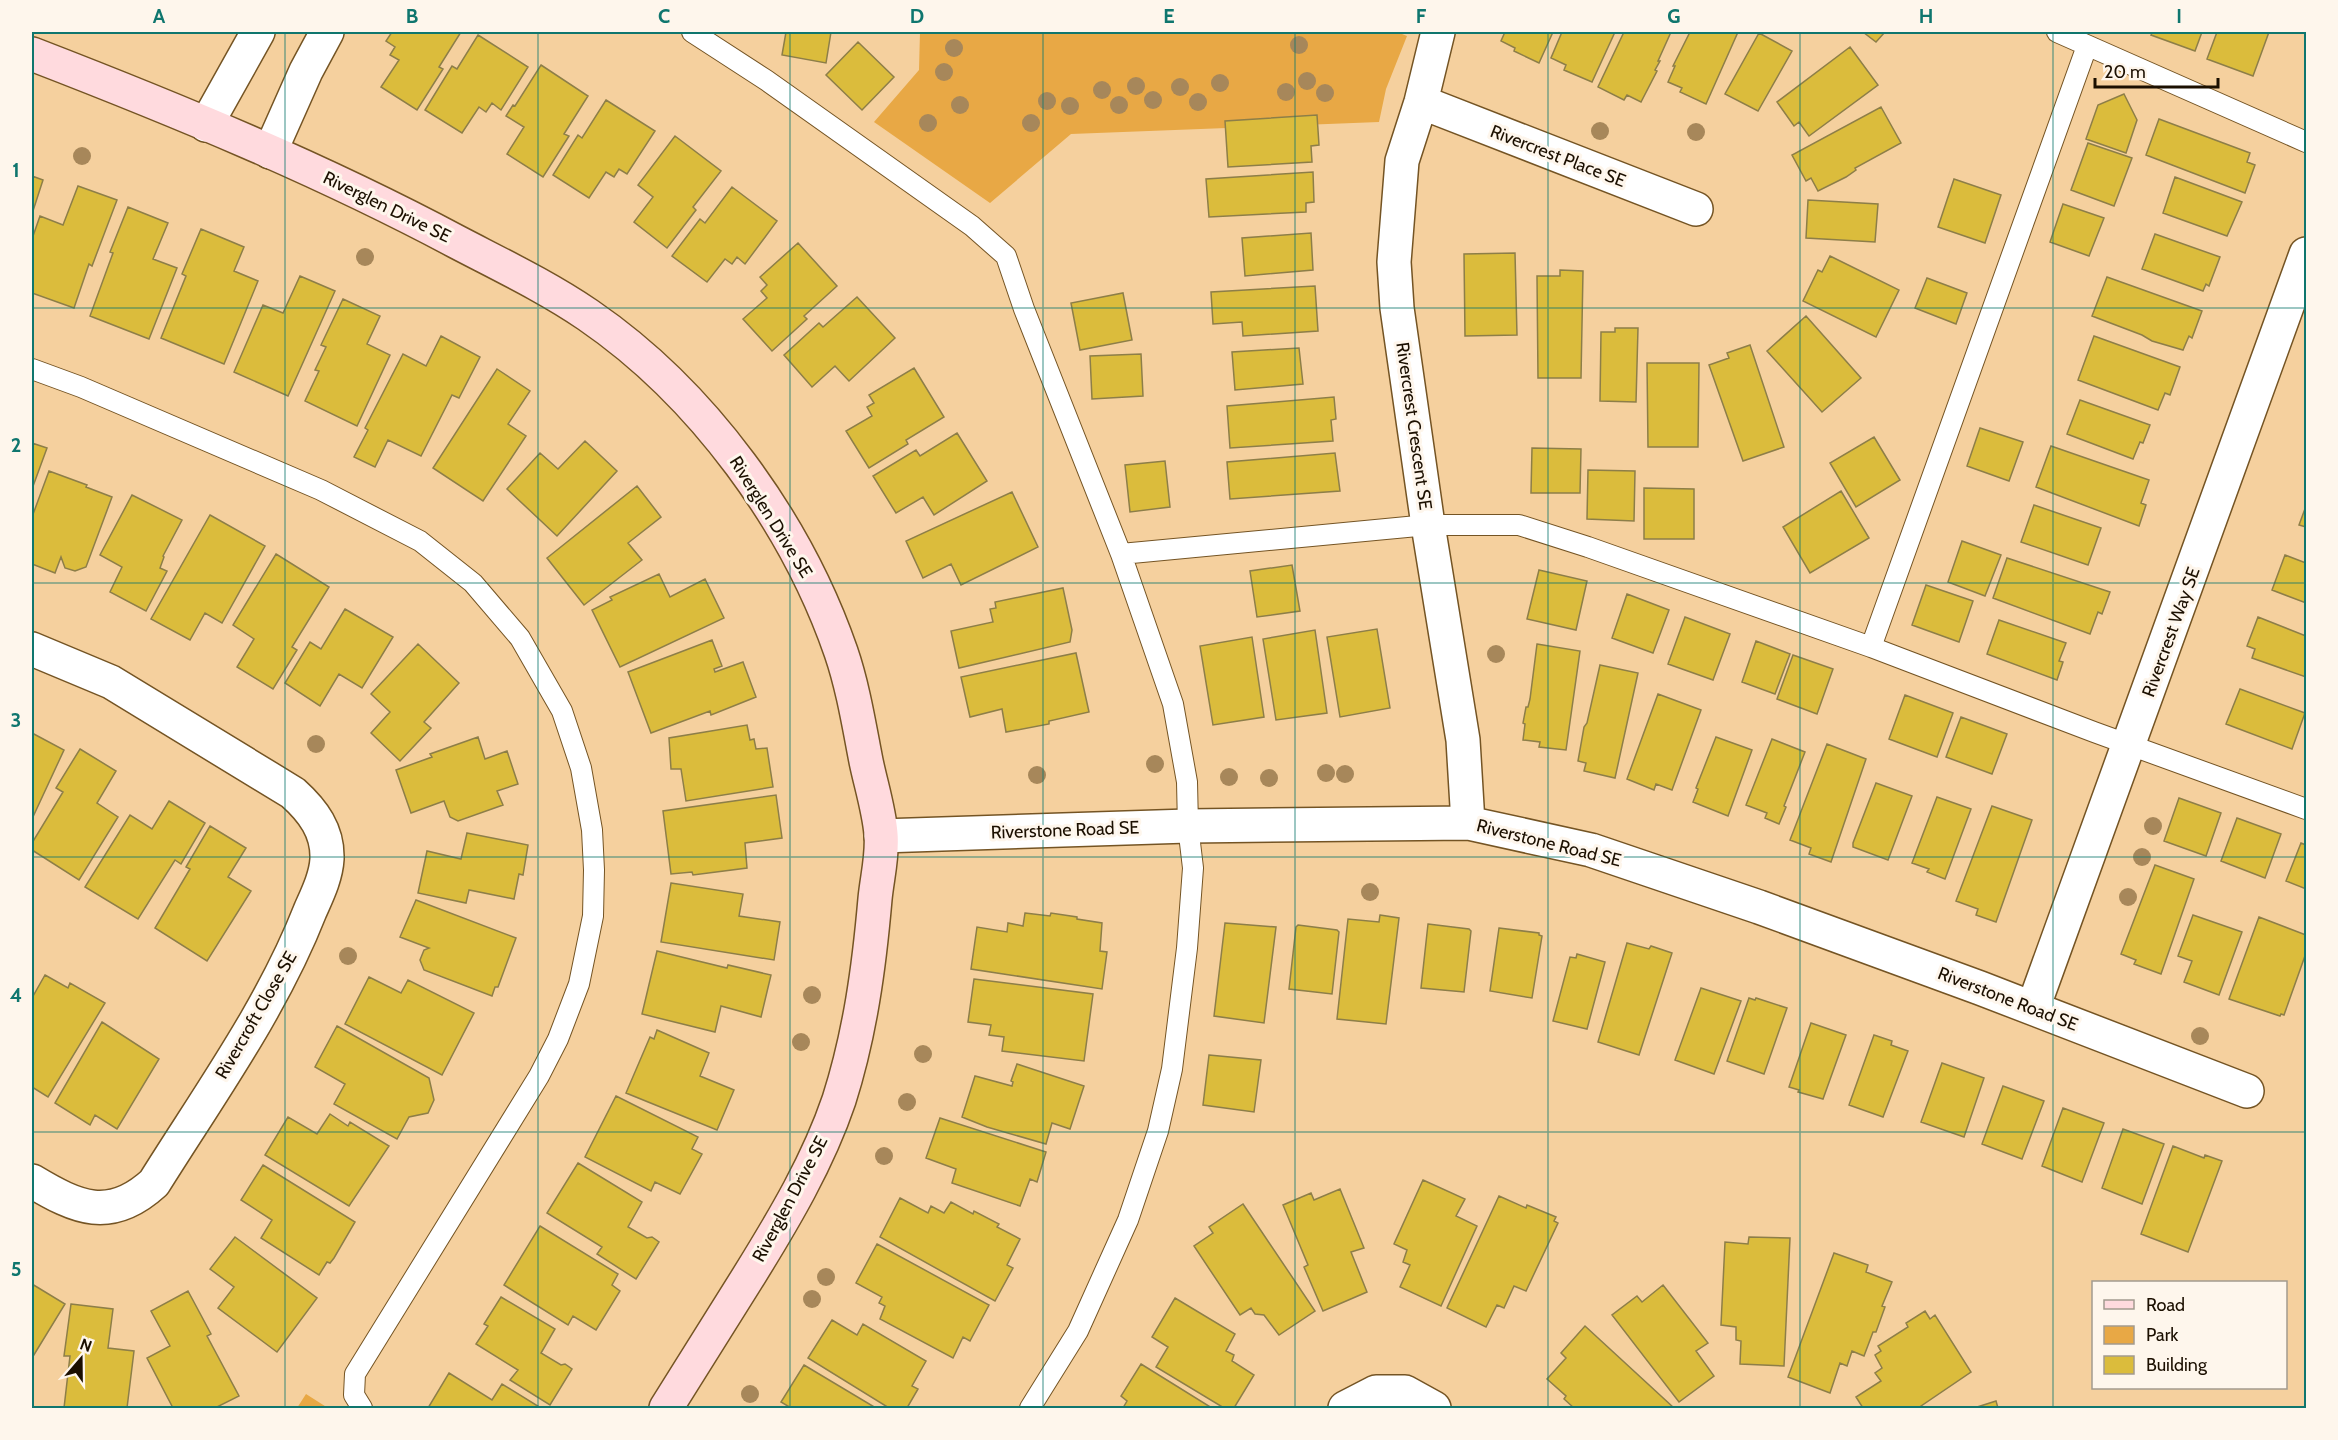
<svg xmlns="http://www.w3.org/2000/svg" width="2338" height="1440" font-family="Cabin,sans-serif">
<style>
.green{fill:#e8a845}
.building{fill:#dbbc3c;stroke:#8d7e48;stroke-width:1.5}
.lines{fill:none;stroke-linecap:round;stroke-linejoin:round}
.lane-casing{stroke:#745424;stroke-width:22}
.street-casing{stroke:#745424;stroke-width:36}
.secondary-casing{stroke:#745424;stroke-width:36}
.lane{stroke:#fff;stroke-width:20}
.street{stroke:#fff;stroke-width:33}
.secondary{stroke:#ffdade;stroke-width:33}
.tree{fill:#a7875a}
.grid{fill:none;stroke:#0f766e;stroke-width:1.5;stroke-opacity:0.55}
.labels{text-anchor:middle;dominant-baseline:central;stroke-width:6;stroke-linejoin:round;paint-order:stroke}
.street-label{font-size:18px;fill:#1b0f00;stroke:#fef6ec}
.neatline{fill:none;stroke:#0f766e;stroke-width:2}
.grid-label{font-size:20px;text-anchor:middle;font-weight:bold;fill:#0f766e}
</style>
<rect width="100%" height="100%" fill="#f5d09e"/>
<path class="green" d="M920 32H1397L1407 36 1386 89 1379 122 1071 134 990 203 874 122 919 70Z
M306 1394 328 1408H297Z"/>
<path class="building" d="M392 32H461L439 67 443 69 417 110 381 87 399 60 390 55 395 47 386 41Z
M786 32H831L826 63 782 55Z
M1505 32H1553L1539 63 1514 51 1515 48 1501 41Z
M1562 32H1615L1592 82 1564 70 1566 65 1551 58Z
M1624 32H1671L1658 61H1660L1655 70 1657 71 1641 102 1627 95 1624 100 1598 87Z
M1690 32H1738L1706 104 1680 92 1682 88 1668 82 1675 66H1673Z
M1863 32H1885L1876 42Z
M2153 32H2202L2195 51 2151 35Z
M2217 32H2269L2253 76 2207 59Z
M1759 33 1792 51 1758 111 1725 94Z
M478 35 528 67 501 110 492 103 486 112 479 107 462 133 425 110 452 66 457 69Z
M858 42 894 77 862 110 826 75Z
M1850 47 1878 85 1809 136 1799 122 1794 126 1777 102Z
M541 65 588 96 564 134 569 136 543 177 507 154 524 127 506 116 513 105 515 106Z
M2124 94 2137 120 2126 153 2086 139 2098 105Z
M606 100 655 131 627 174 619 169 614 177 606 172 589 198 553 175 578 135 582 138Z
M1881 107 1901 143 1855 168 1856 170 1846 177 1818 191 1811 178 1806 181 1792 155Z
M1317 115 1319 145 1311 146 1312 162 1228 167 1225 121Z
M2159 119 2250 153 2247 162 2255 165 2245 193 2146 155Z
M675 136 721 171 693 207 696 210 667 248 634 222 653 197 638 185Z
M2088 143 2132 158 2114 206 2071 190Z
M1313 172 1314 202 1306 203V212L1209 217 1206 179Z
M32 176 43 180 32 214Z
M2175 177 2242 202 2227 236 2163 213Z
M1954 179 2001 195 1985 243 1938 227Z
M78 186 117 200 92 266 89 264 74 308 32 293V239L40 216 63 225Z
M732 187 777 221 745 264 737 257 732 264 725 259 707 282 672 256 700 219 705 223Z
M1808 200 1878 204 1875 242 1806 238Z
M2063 204 2104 218 2089 256 2050 242Z
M128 207 168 223 153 259 177 268 149 339 90 316 113 253 110 252Z
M201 229 244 247 234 271 258 281 224 364 161 338 186 276 182 274Z
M1311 233 1313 270 1245 276 1242 238Z
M2155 234 2220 257 2209 286 2206 284 2203 291 2142 269Z
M798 243 837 286 804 316 807 319 772 351 743 319 767 298 761 291 767 285 760 277Z
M1515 253 1517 335 1465 336 1464 254Z
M1830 256 1899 290 1876 337 1803 301 1818 270 1822 272Z
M1560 270 1583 271 1581 378H1538L1537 276H1560Z
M300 276 335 291 288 396 234 372 263 305 283 313Z
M2107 277 2202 311 2192 338 2189 336 2183 350 2152 341 2142 335 2092 316Z
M1927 278 1967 293 1956 324 1915 308Z
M1315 286 1318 331 1243 336 1242 322 1213 324 1211 292Z
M1123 293 1132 340 1080 350 1071 303Z
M857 297 895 338 849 381 835 366 812 387 784 355 819 323 823 327Z
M343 299 380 316 367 344 390 355 357 426 305 401 319 371 315 370 326 347 321 345Z
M1806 316 1861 378 1822 412 1767 351Z
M1615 328H1638L1636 402 1600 401 1601 332H1615Z
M441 336 480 357 459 398 452 395 421 456 388 440 375 467 354 457 368 430 365 428 403 354 426 366Z
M2094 336 2180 367 2170 395 2165 393 2158 410 2078 380Z
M1750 345 1784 447 1743 461 1709 365 1729 358 1727 353Z
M1299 348 1303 384 1235 390 1232 352Z
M1141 354 1143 396 1092 399 1090 356Z
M1647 363H1699L1698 447H1648Z
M914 368 944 417 906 440 908 444 869 468 846 431 872 416 867 407 874 403 869 395Z
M497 369 530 391 508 424 526 436 483 501 433 468Z
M1334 397 1336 419 1331 420 1333 441 1230 448 1227 406Z
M2080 400 2150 425 2143 443 2140 442 2133 459 2067 434Z
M1980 428 2023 442 2009 481 1967 466Z
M957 433 987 481 934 515 923 497 896 513 873 476 916 450 920 456Z
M1874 437 1900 480 1856 507 1830 463Z
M585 441 617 471 557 536 507 489 540 453 558 469Z
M32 443 47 448 32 489Z
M2051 446 2149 480 2141 503 2146 505 2139 526 2036 487Z
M1532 448 1581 449 1580 493H1531Z
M1335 453 1340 491 1230 499 1227 462Z
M1165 461 1170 507 1130 512 1125 465Z
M1588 470 1635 471 1634 521 1587 519Z
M49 471 87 485 86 487 112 497 86 567 75 571 65 568 61 557 55 573 32 564V517Z
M637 486 661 517 628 543 642 560 584 605 547 558Z
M1644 488 1694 489V539H1644Z
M1841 491 1869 538 1810 573 1783 527Z
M1012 492 1038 547 961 585 951 564 923 578 906 541Z
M132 495 182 520 163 556 164 557 160 568 167 571 146 611 110 592 122 567 100 555Z
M2034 505 2101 528 2088 565 2021 542Z
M2306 506V527L2299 525Z
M210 515 265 546 222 623 205 613 190 640 151 619Z
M1962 541 2001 555 1985 596 1948 582Z
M276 554 329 587 292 647 297 650 273 689 237 667 254 639 233 625Z
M2285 555 2306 563V603L2272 590Z
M2007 558 2110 592 2102 614 2098 612 2090 634 1993 598Z
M1292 565 1300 611 1257 617 1250 571Z
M1539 570 1587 581 1576 630 1527 619Z
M659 574 670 597 705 579 724 618 620 667 592 610 612 600 610 597Z
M1926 585 1973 601 1959 642 1912 625Z
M1063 588 1072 630 1070 642 959 668 951 631 993 622 990 609 996 608 995 602Z
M1627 594 1669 610 1653 653 1612 638Z
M345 609 393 637 362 688 339 674 320 706 285 683 310 642 321 649Z
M1685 617 1730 634 1713 680 1668 664Z
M2258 617 2306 636V677L2252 658 2255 649 2247 646Z
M1999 620 2066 643 2059 661 2063 662 2057 680 1987 654Z
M1377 629 1390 708 1340 717 1327 637Z
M1315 630 1327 713 1276 720 1263 639Z
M1252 637 1264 717 1213 725 1200 646Z
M712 640 722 666 714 669 715 672 743 662 756 697 711 715 710 711 651 733 628 672Z
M1756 641 1790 654 1775 694 1742 682Z
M418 644 459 683 424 722 431 728 400 761 371 733 390 712 371 694Z
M1537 644 1580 651 1566 750 1539 747 1540 742 1523 740 1525 724 1523 723 1526 707H1528L1530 699Z
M1076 653 1089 712 1049 721V724L1006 732 1002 709 970 717 961 677Z
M1793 655 1833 669 1817 714 1777 699Z
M1600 665 1638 673 1615 778 1584 771 1586 763 1578 761 1584 727 1587 723Z
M2240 689 2305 713 2292 749 2226 724Z
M1658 694 1701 710 1672 790 1656 784 1654 790 1627 779Z
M1905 695 1953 713 1937 757 1889 739Z
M1961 717 2007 734 1992 774 1946 757Z
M747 725 750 740 754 739 756 749 767 748 773 787 686 801 681 769H671L669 738Z
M32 733 64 750 32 819Z
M478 737 485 759 507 751 518 784 497 791 503 805 458 821 450 817 444 801 411 813 396 770 432 757 430 754Z
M1716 737 1752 750 1728 816 1693 802 1698 789 1696 788Z
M1772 739 1805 752 1784 806 1786 807 1779 824 1765 818 1767 813 1746 805Z
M1827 744 1866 759 1831 862 1809 854 1811 848 1790 840Z
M80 749 116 771 97 803 118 817 79 880 32 850V843L63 792 56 788Z
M1876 783 1912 796 1888 860 1853 847V843Z
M776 795 782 838 745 843 747 868 693 875 692 872 671 874 663 811Z
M1937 797 1971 809 1945 879 1927 872 1929 869 1912 863Z
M2179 798 2221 813 2206 856 2164 841Z
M169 801 205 823 181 864 175 860 138 919 85 887 130 815 152 829Z
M1992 806 2032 820 1996 922 1976 915 1978 909 1956 901Z
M2237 818 2281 834 2265 878 2221 861Z
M210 826 246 848 228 877 251 891 207 961 155 928 190 869 186 867Z
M467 833 528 845 523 875 519 874 514 899 469 890 466 903 418 893 427 851 461 859Z
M2301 843 2306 845V889L2286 881Z
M2155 865 2194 879 2161 974 2134 964 2136 960 2121 954Z
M671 883 743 894 739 916 780 922 774 960 661 942Z
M416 900 516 938 498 987H495L492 996 424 970 420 960 424 950 429 948 400 937Z
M1025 913 1050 916 1051 913 1077 917V919L1102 923 1100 951 1107 952 1102 989 971 969 977 927 1007 932 1008 923 1023 926Z
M1380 915 1399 918 1386 1024 1337 1019 1348 919 1379 922Z
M2193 915 2242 932 2219 995 2184 982 2192 961 2178 956Z
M2259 917 2306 935V953L2284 1015 2281 1014 2280 1016 2229 999Z
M1225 923 1276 927 1264 1023 1214 1016Z
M1428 924 1469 929 1471 931 1464 992 1421 988Z
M1298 925 1337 930 1339 932 1332 994 1289 989 1296 927Z
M1499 928 1539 933V935L1542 936 1532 998 1490 991Z
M1627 943 1649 949 1651 946 1672 953 1639 1055 1598 1042Z
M657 951 727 968 728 965 771 975 761 1017 721 1006 715 1032 642 1014Z
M1577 954 1605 962 1587 1029 1553 1021 1570 957 1576 958Z
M45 975 68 988 70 983 105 1003 48 1097 32 1087V998Z
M369 977 401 993 408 980 474 1013 442 1075 345 1024Z
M974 979 1093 994 1084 1061 1002 1051 1004 1037 989 1035 991 1025 968 1022Z
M1701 988 1741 1001 1714 1074 1675 1060Z
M1749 998 1755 1000 1756 998 1787 1008 1764 1074 1727 1061Z
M102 1022 159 1059 117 1129 95 1115 90 1125 55 1103Z
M1811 1023 1846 1035 1823 1099 1798 1092 1799 1090 1789 1087Z
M337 1026 429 1078 434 1100 428 1113 409 1117 397 1139 334 1104 345 1084 315 1067Z
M657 1030 709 1053 700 1076 734 1090 717 1130 626 1093 650 1037 654 1039Z
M1874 1035 1892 1041 1891 1045 1908 1051 1883 1117 1849 1105Z
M1209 1055 1261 1060 1254 1112 1203 1105Z
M1942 1063 1984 1078 1964 1137 1921 1122Z
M1017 1064 1084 1086 1070 1129 1052 1123 1046 1144 987 1127 962 1117 975 1076 1012 1086 1013 1082 1011 1081Z
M2003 1086 2044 1101 2022 1159 1982 1144Z
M616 1096 698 1137 692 1149 702 1154 680 1194 655 1182 651 1191 585 1157Z
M2063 1108 2104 1123 2082 1182 2042 1166Z
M330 1114 348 1126 350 1122 389 1146 349 1206 265 1155 288 1117 317 1134Z
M940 1118 1046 1152 1037 1182 1030 1179 1020 1206 952 1183 956 1169 926 1158Z
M2123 1129 2164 1144 2142 1204 2102 1188Z
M2173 1146 2204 1158 2205 1155 2222 1161 2188 1252 2141 1234Z
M578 1163 642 1202 628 1227 647 1238 652 1237 659 1242 636 1279 597 1254 602 1247 547 1213Z
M263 1165 355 1222 334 1258 330 1263 327 1262 319 1275 261 1238 272 1220 241 1200Z
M1423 1180 1465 1199 1456 1216 1477 1226 1441 1306 1400 1287 1410 1265 1403 1262 1407 1250 1394 1244Z
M1340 1189 1364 1248 1351 1252 1367 1292 1323 1311 1304 1267 1308 1265 1283 1205 1311 1193 1314 1200Z
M1499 1196 1526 1208 1527 1205 1556 1217 1554 1221 1558 1223 1526 1291 1514 1286 1504 1308 1497 1305 1486 1327 1447 1308Z
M900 1198 928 1213 931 1206 944 1213 951 1202 973 1214 974 1211 999 1224 997 1227 1020 1239 1007 1265 1013 1268 995 1301 880 1237Z
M1243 1204 1315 1311 1279 1335 1264 1315 1255 1314 1251 1308 1240 1315 1194 1246 1213 1233 1209 1227Z
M540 1226 618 1274 612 1285 620 1291 596 1330 573 1316 568 1325 504 1285Z
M235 1237 317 1298 277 1352 218 1308 234 1287 210 1269Z
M1749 1237 1790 1238 1784 1366 1740 1364 1741 1341 1736 1340V1327L1721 1325 1725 1242 1748 1244Z
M877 1244 989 1305 970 1341 963 1337 953 1358 880 1319 885 1306 879 1303 882 1297 856 1283Z
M1834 1253 1868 1265 1866 1272 1892 1282 1882 1306 1885 1307 1876 1332H1873L1864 1356 1852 1351 1847 1366 1840 1363 1830 1393 1788 1377Z
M32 1284 65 1304 32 1358Z
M1663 1285 1708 1343 1696 1351 1714 1376 1679 1402 1612 1315 1637 1296 1642 1302Z
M188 1291 211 1334 207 1336 239 1396 215 1408H173L147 1358 170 1346 151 1311Z
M501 1297 555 1329 541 1353 561 1365 565 1364 572 1369 550 1405 510 1380 518 1370 476 1344 488 1326 484 1324Z
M1175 1298 1235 1334 1226 1351 1234 1355 1232 1361 1254 1375 1234 1408H1224L1156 1367 1168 1347 1152 1337Z
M71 1304 113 1309 108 1348 134 1351 127 1408H64L70 1356H64Z
M1925 1311 1930 1319 1935 1315 1971 1372 1918 1408H1863L1856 1397 1881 1381 1875 1373 1882 1368 1875 1355 1881 1351 1878 1346 1908 1327 1906 1323Z
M832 1320 857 1335 863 1324 926 1361 912 1386 918 1389 907 1408H889L808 1358Z
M1585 1326 1674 1408H1574L1564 1399 1566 1396 1547 1379 1566 1358 1561 1353Z
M1141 1364 1212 1408H1123L1127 1401 1121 1396Z
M804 1365 876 1408H791L781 1402Z
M449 1373 492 1400 502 1384 541 1408H428Z
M1996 1401 1998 1408H1974Z"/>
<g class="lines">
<defs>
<path id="lane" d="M692 32 766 80 972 226 1006 256 1024 309 1121 554 1173 704 1187 782 1188 826 1193 868 1187 948 1172 1069 1158 1131 1128 1220 1078 1331 1030 1408
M2057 32 2306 142
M32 369 81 387 321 490 420 541 473 583 520 638 562 711 581 768 592 830 594 870 593 916 579 984 558 1039 539 1076 355 1374 354 1395 362 1408
M1121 554 1428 525H1519L1588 547 1871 647 2094 732 2306 809
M1871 647 2087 46"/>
<path id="street" d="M1438 32 1421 102 1402 161 1394 262 1397 308 1428 525 1463 740 1468 823
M1421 102 1696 209
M206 125 258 32
M270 152 306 71 327 32
M32 649 111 682 293 793C313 811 328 831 327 859 326 877 317 895 310 911 272 1008 209 1095 154 1183 110 1223 77 1208 32 1181
M881 836 1188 826 1468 823 1591 850 1759 907 1980 988 2247 1091
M2033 1008 2306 254
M1345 1408 1376 1392H1405L1434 1408"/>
<path id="secondary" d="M32 54C177 110 320 169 457 242 501 265 547 287 588 315 702 393 796 522 841 652 853 687 859 725 866 761 871 785 879 810 881 834 883 855 877 878 875 899 869 968 860 1034 839 1100 818 1162 784 1219 750 1274 722 1319 694 1364 666 1408"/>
</defs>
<use href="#lane" class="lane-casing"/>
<use href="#street" class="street-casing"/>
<use href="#secondary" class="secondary-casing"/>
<use href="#lane" class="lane"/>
<use href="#street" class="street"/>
<use href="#secondary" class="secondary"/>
</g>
<g class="tree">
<circle cx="1299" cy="45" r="9"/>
<circle cx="954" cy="48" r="9"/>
<circle cx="944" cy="72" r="9"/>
<circle cx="1307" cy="81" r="9"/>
<circle cx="1220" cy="83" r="9"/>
<circle cx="1136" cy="86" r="9"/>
<circle cx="1180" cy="87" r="9"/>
<circle cx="1102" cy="90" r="9"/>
<circle cx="1286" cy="92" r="9"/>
<circle cx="1325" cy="93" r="9"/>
<circle cx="1153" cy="100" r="9"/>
<circle cx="1047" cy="101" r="9"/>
<circle cx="1198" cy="102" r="9"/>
<circle cx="960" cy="105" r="9"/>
<circle cx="1119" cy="105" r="9"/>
<circle cx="1070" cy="106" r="9"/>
<circle cx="928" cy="123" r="9"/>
<circle cx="1031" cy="123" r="9"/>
<circle cx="1600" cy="131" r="9"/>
<circle cx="1696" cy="132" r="9"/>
<circle cx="82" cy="156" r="9"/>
<circle cx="365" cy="257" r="9"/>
<circle cx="1496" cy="654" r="9"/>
<circle cx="316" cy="744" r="9"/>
<circle cx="1155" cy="764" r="9"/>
<circle cx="1326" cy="773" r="9"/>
<circle cx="1345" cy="774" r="9"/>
<circle cx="1037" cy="775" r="9"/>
<circle cx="1229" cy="777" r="9"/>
<circle cx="1269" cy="778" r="9"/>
<circle cx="2153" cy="826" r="9"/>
<circle cx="2142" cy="857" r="9"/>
<circle cx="1370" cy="892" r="9"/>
<circle cx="2128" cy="897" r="9"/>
<circle cx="348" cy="956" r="9"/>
<circle cx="812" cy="995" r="9"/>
<circle cx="2200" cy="1036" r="9"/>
<circle cx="801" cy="1042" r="9"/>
<circle cx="923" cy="1054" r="9"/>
<circle cx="907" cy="1102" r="9"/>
<circle cx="884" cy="1156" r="9"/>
<circle cx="826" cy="1277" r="9"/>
<circle cx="812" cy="1299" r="9"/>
<circle cx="750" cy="1394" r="9"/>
</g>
<path class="grid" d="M285 32V1408M538 32V1408M790 32V1408M1043 32V1408M1295 32V1408M1548 32V1408M1800 32V1408M2053 32V1408M32 308H2306M32 583H2306M32 857H2306M32 1132H2306"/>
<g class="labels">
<g class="street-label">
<text transform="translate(1558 156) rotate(21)">Rivercrest Place SE</text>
<text transform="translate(387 207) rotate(26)">Riverglen Drive SE</text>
<text transform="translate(1414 426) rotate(82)">Rivercrest Crescent SE</text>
<text transform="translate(771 517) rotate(58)">Riverglen Drive SE</text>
<text transform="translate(2171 632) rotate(-70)">Rivercrest Way SE</text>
<text transform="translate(1065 830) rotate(-2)">Riverstone Road SE</text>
<text transform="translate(1549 843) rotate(14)">Riverstone Road SE</text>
<text transform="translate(2008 999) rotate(21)">Riverstone Road SE</text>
<text transform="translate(256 1015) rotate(-60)">Rivercroft Close SE</text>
<text transform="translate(790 1199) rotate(-62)">Riverglen Drive SE</text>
</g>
</g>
<rect width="2338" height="1440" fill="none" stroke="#fef6ec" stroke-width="66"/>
<rect x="2092" y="1281" width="195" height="108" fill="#fef6ec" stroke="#a39a8e" stroke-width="1.5"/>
<rect x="2104" y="1300" width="30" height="9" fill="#ffdade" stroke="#a39a8e" stroke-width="1.5"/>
<text x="2146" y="1311" font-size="18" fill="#1b0f00">Road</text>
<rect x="2104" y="1326" width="30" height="18" fill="#e8a845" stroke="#a39a8e" stroke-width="1.5"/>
<text x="2146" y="1341" font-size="18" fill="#1b0f00">Park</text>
<rect x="2104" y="1356" width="30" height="18" fill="#dbbc3c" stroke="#a39a8e" stroke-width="1.5"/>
<text x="2146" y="1371" font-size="18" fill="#1b0f00">Building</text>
<g transform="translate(81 1359) rotate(20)" stroke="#fef6ec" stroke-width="4.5" paint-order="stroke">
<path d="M0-4.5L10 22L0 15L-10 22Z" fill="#1b0f00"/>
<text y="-9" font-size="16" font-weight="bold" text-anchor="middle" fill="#1b0f00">N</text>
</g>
<path d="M2095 78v9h123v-9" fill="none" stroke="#1b0f00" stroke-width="3"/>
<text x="2104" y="78" font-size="18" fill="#1b0f00" stroke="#fef6ec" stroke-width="4.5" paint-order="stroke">20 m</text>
<rect x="33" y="33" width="2272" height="1374" class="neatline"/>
<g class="grid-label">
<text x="159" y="23">A</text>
<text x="412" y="23">B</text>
<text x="664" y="23">C</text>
<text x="917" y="23">D</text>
<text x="1169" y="23">E</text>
<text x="1421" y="23">F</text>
<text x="1674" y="23">G</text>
<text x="1926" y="23">H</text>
<text x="2179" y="23">I</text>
<text x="16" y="177">1</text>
<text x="16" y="452">2</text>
<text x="16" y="727">3</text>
<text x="16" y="1002">4</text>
<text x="16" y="1276">5</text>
</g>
</svg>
